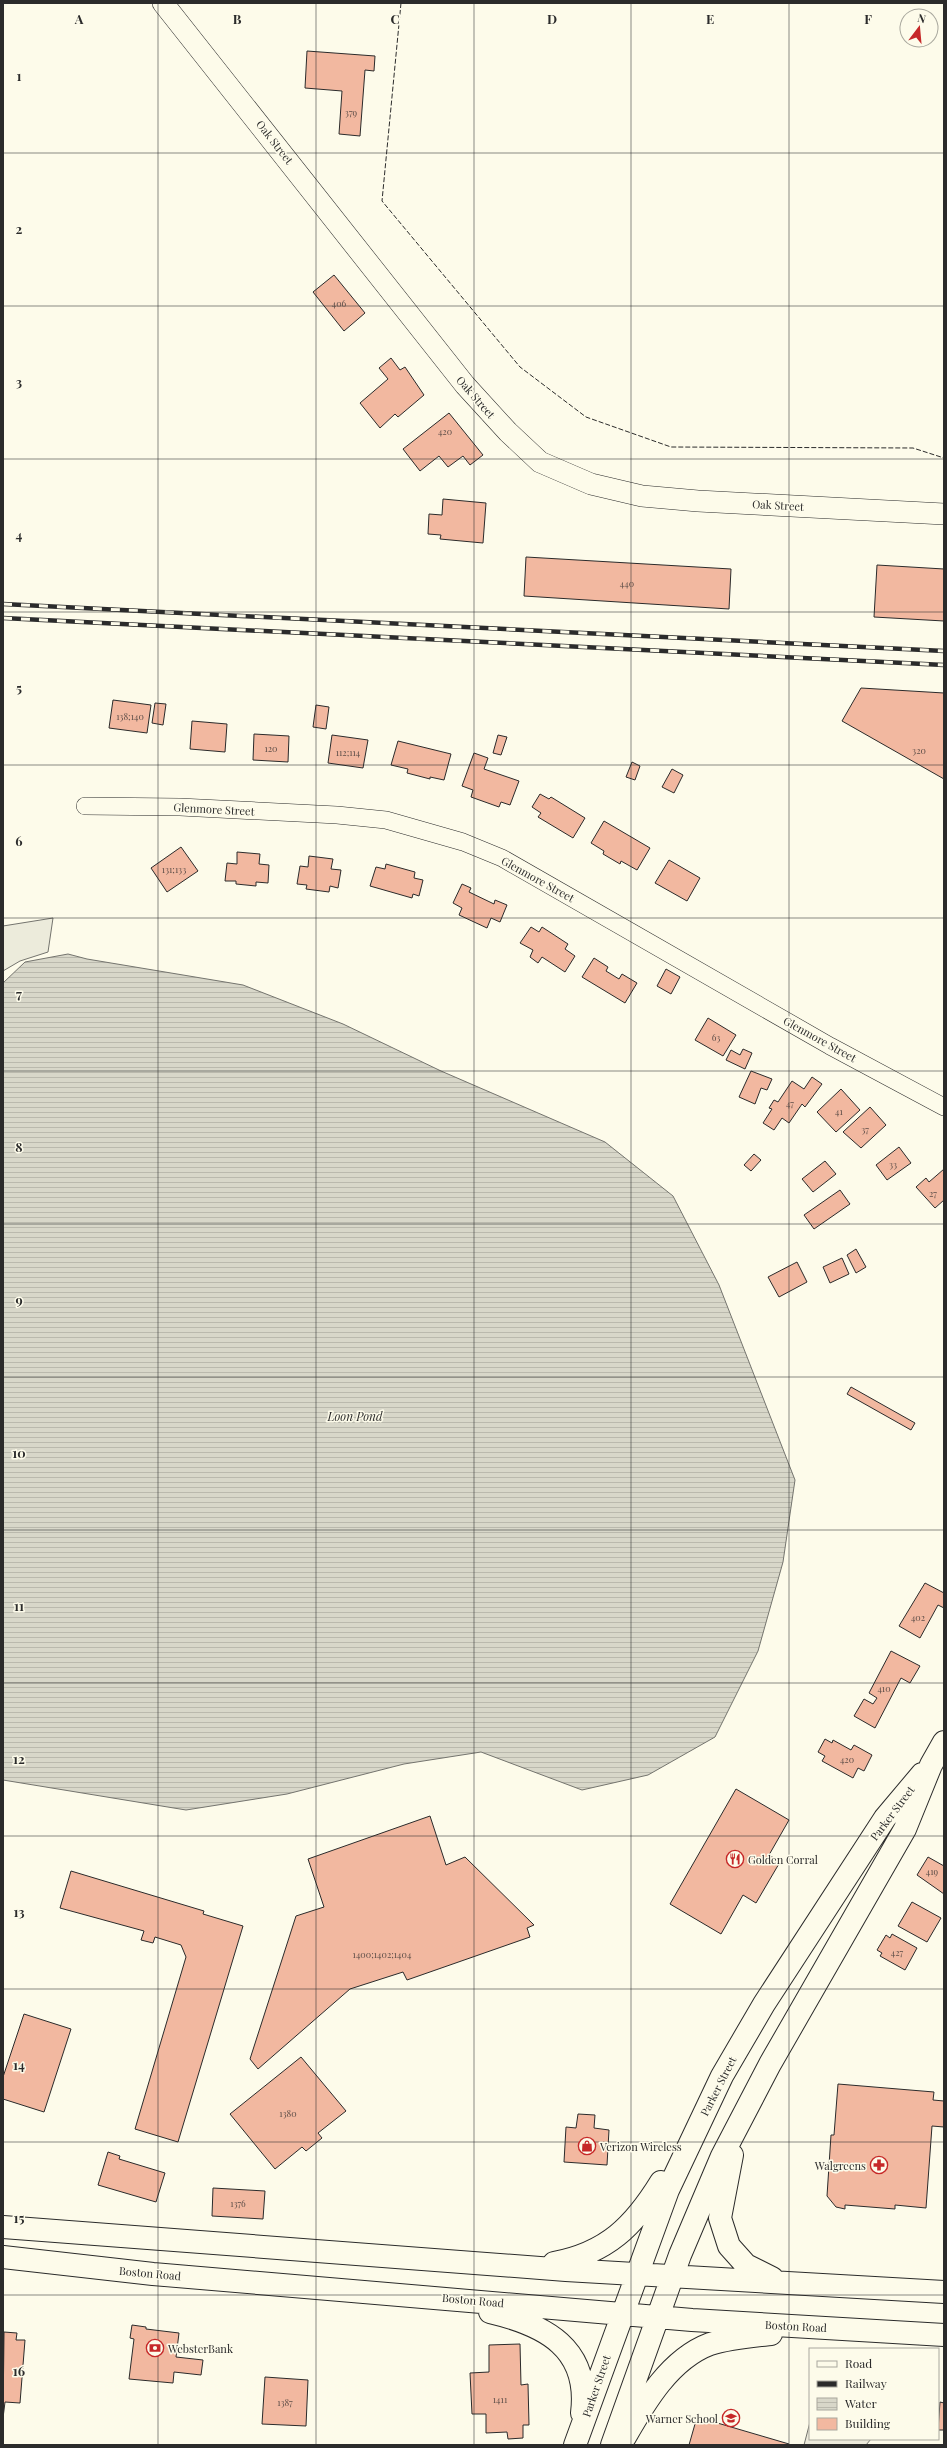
<svg xmlns="http://www.w3.org/2000/svg" width="947" height="2448" font-family="'Playfair Display',serif">
<style>
.park{fill:#ecebdb;stroke:#74746e}
.parking{fill:#eceadb;stroke:#74746e}
.water{fill:url(#water-rules);stroke:#74746e}
.building{fill:#f2b8a0;stroke:#2b2b2b}
.lines{fill:none;stroke-linecap:round;stroke-linejoin:round}
.minor-casing{stroke:#2b2b2b;stroke-width:18}
.tertiary-casing{stroke:#2b2b2b;stroke-width:22}
.primary-casing{stroke:#2b2b2b;stroke-width:24}
.minor{stroke:#fdfbea;stroke-width:17}
.tertiary{stroke:#fdfbea;stroke-width:21}
.primary{stroke:#fdfbea;stroke-width:22}
.rail-casing{stroke:#2b2b2b;stroke-width:4.5}
.rail{stroke:#fdfbea;stroke-width:3;stroke-dasharray:9;stroke-linecap:butt}
.fence{stroke:#2b2b2b;stroke-width:1;stroke-dasharray:5 2;stroke-linecap:butt}
.grid{fill:none;stroke:#2b2b2b;stroke-width:1;stroke-opacity:0.55}
.labels{text-anchor:middle;dominant-baseline:central;stroke-width:3;stroke-linejoin:round;paint-order:stroke}
.number-label{font-size:9px;fill:#5d4e48}
.street-label{font-size:11px;fill:#2b2b2b;stroke:#fdfbea}
.poi-label{font-size:11px;fill:#2b2b2b;stroke:#fdfbea;text-anchor:start}
.water-label{font-size:12px;font-style:italic;fill:#2b2b2b;stroke:#fdfbea}
.grid-label{font-size:13px;text-anchor:middle;font-weight:bold;fill:#2b2b2b;stroke:#fdfbea;stroke-width:3;stroke-linejoin:round;paint-order:stroke}
</style>
<defs>
<pattern id="water-rules" width="6" height="5" patternUnits="userSpaceOnUse"><rect width="6" height="5" fill="#d8d7c9"/><path d="M0 2.5h6" fill="none" stroke="#bab9ad"/></pattern>
</defs>
<rect width="100%" height="100%" fill="#fdfbea"/>
<path class="park" d="M53 918 48 952 20 961 3 971V926Z"/>
<path class="parking" d="M810 2422V2439H871L866 2445H804Z"/>
<path class="water" d="M68 954 87 959 243 985 343 1024 441 1071 605 1142 673 1196 719 1285 795 1480 783 1562 758 1651 715 1737 648 1775 582 1790 481 1752 404 1764 287 1794 186 1810 3 1780V983L25 962Z"/>
<path class="building" d="M307 51 375 56 374 71 365 70 360 136 339 134 342 91 305 88Z
M334 275 365 313 344 331 313 292Z
M391 358 400 370 405 367 424 395 398 417 395 414 380 428 360 403 388 379 379 368Z
M449 413 483 455 470 465 463 456 448 467 439 456 420 471 403 449Z
M443 499 486 503 483 543 440 539 441 535 428 534 429 514 442 515Z
M526 557 731 569 729 609 524 596Z
M877 565 944 569V621L874 617Z
M861 688 944 693V779L842 721Z
M113 700 151 705 147 733 109 728Z
M155 703 166 704 163 725 152 723Z
M316 705 329 707 326 729 313 727Z
M192 721 227 724 225 752 190 749Z
M254 734 289 736 288 762 253 760Z
M332 735 368 740 363 768 328 763Z
M498 735 507 737 501 755 493 753Z
M398 741 451 754 444 780 430 777V779L407 773 408 769 391 765Z
M474 753 488 758 484 769 519 781 510 805 501 802 499 807 471 797 473 790 462 786Z
M632 762 640 766 635 780 626 777Z
M672 769 683 775 674 793 662 787Z
M540 794 549 799 551 797 585 818 573 838 538 817 541 813 532 807Z
M604 821 650 848 637 870 621 861 620 864 603 854 604 851 591 843Z
M181 847 198 871 167 892 151 868Z
M237 852 260 854 259 864 269 865 268 883 256 882V886L236 884V881H225L227 863 237 864Z
M309 856 333 859 331 869 341 870 338 888 330 886 329 892 306 889 307 885 297 884 300 866 308 867Z
M669 860 700 878 687 901 655 883Z
M386 864 415 872 414 878 423 880 419 896 413 894 412 898 370 886 376 867 385 869Z
M462 884 471 888 469 892 494 904 495 900 507 905 500 922 491 918 487 928 459 915 462 908 453 903Z
M531 927 539 932 542 927 568 944 565 949 575 956 565 972 542 957 538 963 530 957 533 950 520 943Z
M594 958 608 967 606 971 619 979 622 974 637 983 625 1003 582 977Z
M666 969 680 977 671 994 657 986Z
M708 1018 736 1035 723 1056 695 1040Z
M743 1049 752 1053 745 1069 726 1060 731 1050 740 1055Z
M751 1071 772 1079 767 1090 761 1088 755 1104 739 1097Z
M812 1077 822 1084 805 1107 802 1104 789 1123 782 1118 774 1130 763 1123 772 1109 769 1108 774 1100 778 1102 792 1081 804 1089Z
M841 1089 860 1110 836 1132 817 1112Z
M870 1107 886 1125 861 1148 843 1132Z
M899 1147 911 1163 887 1180 876 1165Z
M754 1154 761 1160 751 1171 744 1165Z
M825 1161 836 1174 813 1192 802 1179Z
M944 1169V1200L935 1208 916 1187 926 1178 929 1182Z
M840 1190 850 1204 814 1229 804 1215Z
M856 1249 866 1267 856 1273 847 1255Z
M842 1258 849 1274 830 1283 823 1267Z
M797 1262 807 1282 779 1297 768 1277Z
M851 1387 915 1423 911 1430 847 1394Z
M925 1583 944 1593V1608L938 1605 920 1638 899 1626Z
M891 1651 920 1666 910 1683 901 1678 875 1728 854 1716 864 1699 873 1704 877 1698 869 1693Z
M825 1739 832 1743 833 1740 851 1750 854 1745 872 1755 864 1771 858 1768 853 1778 822 1761 825 1756 818 1752Z
M736 1789 789 1820 769 1855 780 1862 756 1903 743 1895 721 1934 670 1904Z
M430 1816 446 1865 465 1857 534 1925 527 1928 530 1937 407 1980 403 1972 350 1989 258 2069 250 2059 296 1916 324 1907 308 1859Z
M928 1857 944 1866V1894L917 1875Z
M71 1871 204 1911 203 1914 243 1926 178 2142 135 2129 186 1957 181 1945 155 1937 153 1943 141 1940 144 1931 60 1908Z
M912 1902 941 1918 927 1942 898 1926Z
M892 1934 917 1948 905 1970 880 1956 882 1953 877 1950 886 1935 890 1938Z
M24 2014 71 2029 44 2112 3 2099V2077Z
M301 2057 346 2111 318 2133 322 2138 306 2151 302 2147 275 2169 230 2114Z
M838 2084 934 2092 933 2100 944 2101V2127L932 2126 926 2208 895 2205V2209L845 2205V2209L836 2207 827 2196 831 2135H834Z
M578 2114 595 2115 594 2128 609 2130 607 2165 564 2162 566 2127 576 2128Z
M108 2152 120 2156 119 2159 165 2173 156 2202 98 2185Z
M213 2188 265 2191 263 2219 212 2216Z
M132 2325 146 2327V2329L179 2333 176 2357 203 2360 201 2375 174 2372 173 2383 129 2379 134 2339 130 2338Z
M4 2332 17 2333 16 2340H25L20 2403 5 2402 3 2418Z
M520 2344 521 2385 528 2384 529 2425H523V2438L508 2439 507 2432 486 2433V2414H472L470 2373 489 2372V2345Z
M265 2377 308 2380 306 2426 262 2424Z
M940 2402 944 2403V2430H938Z
M697 2417 789 2444V2445H689Z"/>
<g class="lines">
<defs>
<path id="minor" d="M85 806 180 807 337 815 386 820 463 842 502 858 830 1046 944 1107"/>
<path id="tertiary" d="M163 3 465 385 508 432 540 462 591 484 642 496 698 501 944 514"/>
<path id="primary" d="M732 2155 720 2218 729 2246 746 2265 772 2278
M3 2227 566 2270 944 2292
M3 2257 153 2274 692 2320 944 2335
M554 2263C607 2253 634 2226 661 2182
M490 2312C545 2325 590 2348 582 2413
M625 2437C645 2402 670 2359 710 2344 729 2338 751 2336 771 2334
M575 2445 668 2190 722 2076 764 2004 885 1818 922 1774
M612 2445 680 2255 722 2156 770 2064 905 1829 931 1765 944 1742"/>
</defs>
<use href="#minor" class="minor-casing"/>
<use href="#tertiary" class="tertiary-casing"/>
<use href="#primary" class="primary-casing"/>
<use href="#minor" class="minor"/>
<use href="#tertiary" class="tertiary"/>
<use href="#primary" class="primary"/>
<defs>
<path id="rail" d="M3 604 944 651
M3 618 944 665"/>
</defs>
<use href="#rail" class="rail-casing"/>
<use href="#rail" class="rail"/>
<path class="fence" d="M401 3 382 201 520 367 586 417 671 447 913 448 944 458"/>
</g>
<path class="grid" d="M158 3V2445M316 3V2445M474 3V2445M631 3V2445M789 3V2445M3 153H944M3 306H944M3 459H944M3 612H944M3 765H944M3 918H944M3 1071H944M3 1224H944M3 1377H944M3 1530H944M3 1683H944M3 1836H944M3 1989H944M3 2142H944M3 2295H944"/>
<defs>
<symbol id="restaurant-ring" viewBox="-11 -11 22 22"><circle r="9.5" fill="#fdfbea" stroke="#c62828" stroke-width="1.5"/><path d="M-5-6h1v4h1v-4h1v4h1v-4h1v5L-1.5 .5V6h-2V.5L-5-1ZM5-6V6H3V1.5H1.5Q1.5-4 5-6Z" fill="#c62828"/></symbol>
<symbol id="shop-ring" viewBox="-11 -11 22 22"><circle r="9.5" fill="#fdfbea" stroke="#c62828" stroke-width="1.5"/><path d="M-5-2.5h2.3a2.7 3.5 0 0 1 5.4 0H5L5.5 6h-11ZM-1.5-2.5h3a1.5 2.3 0 0 0-3 0Z" fill="#c62828"/></symbol>
<symbol id="pharmacy-ring" viewBox="-11 -11 22 22"><circle r="9.5" fill="#fdfbea" stroke="#c62828" stroke-width="1.5"/><path d="M-2-6h4v4h4v4h-4v4h-4v-4h-4v-4h4Z" fill="#c62828"/></symbol>
<symbol id="bank-ring" viewBox="-11 -11 22 22"><circle r="9.5" fill="#fdfbea" stroke="#c62828" stroke-width="1.5"/><path d="M-6-4H6V4H-6ZM0-2.3a2.3 2.3 0 1 0 0 4.6a2.3 2.3 0 1 0 0-4.6Z" fill="#c62828"/></symbol>
<symbol id="school-ring" viewBox="-11 -11 22 22"><circle r="9.5" fill="#fdfbea" stroke="#c62828" stroke-width="1.5"/><path d="M0-5L7-2L0 1L-7-2ZM-4 1L0 2.5L4 1V4Q0 6-4 4Z" fill="#c62828"/></symbol>
</defs>
<g fill-rule="evenodd">
<use href="#restaurant-ring" x="725" y="1849" width="20" height="20"/>
<use href="#shop-ring" x="577" y="2136" width="20" height="20"/>
<use href="#pharmacy-ring" x="869" y="2155" width="20" height="20"/>
<use href="#bank-ring" x="145" y="2338" width="20" height="20"/>
<use href="#school-ring" x="721" y="2408" width="20" height="20"/>
</g>
<g class="labels">
<g class="number-label">
<text x="351" y="112">379</text>
<text x="339" y="303">406</text>
<text x="445" y="431">420</text>
<text x="627" y="583">440</text>
<text x="130" y="716">138;140</text>
<text x="271" y="748">120</text>
<text x="919" y="750">320</text>
<text x="348" y="752">112;114</text>
<text x="174" y="869">131;133</text>
<text x="716" y="1037">63</text>
<text x="790" y="1103">47</text>
<text x="839" y="1111">41</text>
<text x="865" y="1129">37</text>
<text x="893" y="1164">33</text>
<text x="933" y="1193">27</text>
<text x="918" y="1617">402</text>
<text x="884" y="1688">410</text>
<text x="847" y="1759">420</text>
<text x="932" y="1871">419</text>
<text x="897" y="1952">427</text>
<text x="382" y="1954">1400;1402;1404</text>
<text x="288" y="2113">1380</text>
<text x="238" y="2203">1376</text>
<text x="500" y="2399">1411</text>
<text x="285" y="2402">1387</text>
</g>
<g class="street-label">
<text transform="translate(275 142) rotate(52)">Oak Street</text>
<text transform="translate(476 397) rotate(49)">Oak Street</text>
<text transform="translate(778 505) rotate(3)">Oak Street</text>
<text transform="translate(214 809) rotate(3)">Glenmore Street</text>
<text transform="translate(538 879) rotate(29)">Glenmore Street</text>
<text transform="translate(820 1039) rotate(29)">Glenmore Street</text>
<text transform="translate(892 1813) rotate(-53)">Parker Street</text>
<text transform="translate(718 2086) rotate(-63)">Parker Street</text>
<text transform="translate(150 2273) rotate(5)">Boston Road</text>
<text transform="translate(473 2300) rotate(5)">Boston Road</text>
<text transform="translate(796 2326) rotate(3)">Boston Road</text>
<text transform="translate(596 2386) rotate(-71)">Parker Street</text>
</g>
<g class="poi-label">
<text x="748" y="1859">Golden Corral</text>
<text x="600" y="2146">Verizon Wireless</text>
<text x="866" y="2165" text-anchor="end">Walgreens</text>
<text x="168" y="2348">WebsterBank</text>
<text x="718" y="2418" text-anchor="end">Warner School</text>
</g>
<g class="water-label">
<text x="355" y="1416">Loon Pond</text>
</g>
</g>
<g class="grid-label">
<text x="79" y="24">A</text>
<text x="237" y="24">B</text>
<text x="395" y="24">C</text>
<text x="552" y="24">D</text>
<text x="710" y="24">E</text>
<text x="868" y="24">F</text>
<text x="19" y="81">1</text>
<text x="19" y="234">2</text>
<text x="19" y="387">3</text>
<text x="19" y="540">4</text>
<text x="19" y="693">5</text>
<text x="19" y="846">6</text>
<text x="19" y="999">7</text>
<text x="19" y="1152">8</text>
<text x="19" y="1305">9</text>
<text x="19" y="1458">10</text>
<text x="19" y="1611">11</text>
<text x="19" y="1764">12</text>
<text x="19" y="1917">13</text>
<text x="19" y="2070">14</text>
<text x="19" y="2223">15</text>
<text x="19" y="2376">16</text>
</g>
<rect width="947" height="2448" fill="none" stroke="#2b2b2b" stroke-width="8"/>
<rect x="809" y="2348" width="130" height="92" fill="#fdfbea" stroke="#a9a89e"/>
<rect x="817" y="2361" width="20" height="6" fill="#fdfbea" stroke="#a9a89e"/>
<text x="845" y="2368" font-size="12" fill="#2b2b2b">Road</text>
<rect x="817" y="2381" width="20" height="6" fill="#2b2b2b" stroke="#a9a89e"/>
<text x="845" y="2388" font-size="12" fill="#2b2b2b">Railway</text>
<rect x="817" y="2398" width="20" height="12" fill="url(#water-rules)" stroke="#a9a89e"/>
<text x="845" y="2408" font-size="12" fill="#2b2b2b">Water</text>
<rect x="817" y="2418" width="20" height="12" fill="#f2b8a0" stroke="#a9a89e"/>
<text x="845" y="2428" font-size="12" fill="#2b2b2b">Building</text>
<g transform="translate(919 28) rotate(16)"><circle r="19" fill="#fdfbea" stroke="#a9a89e"/>
<path d="M0-3L7 15L0 10L-7 15Z" fill="#c62828"/>
<text y="-6" font-size="11" font-weight="bold" text-anchor="middle" fill="#2b2b2b">N</text>
</g>
</svg>
